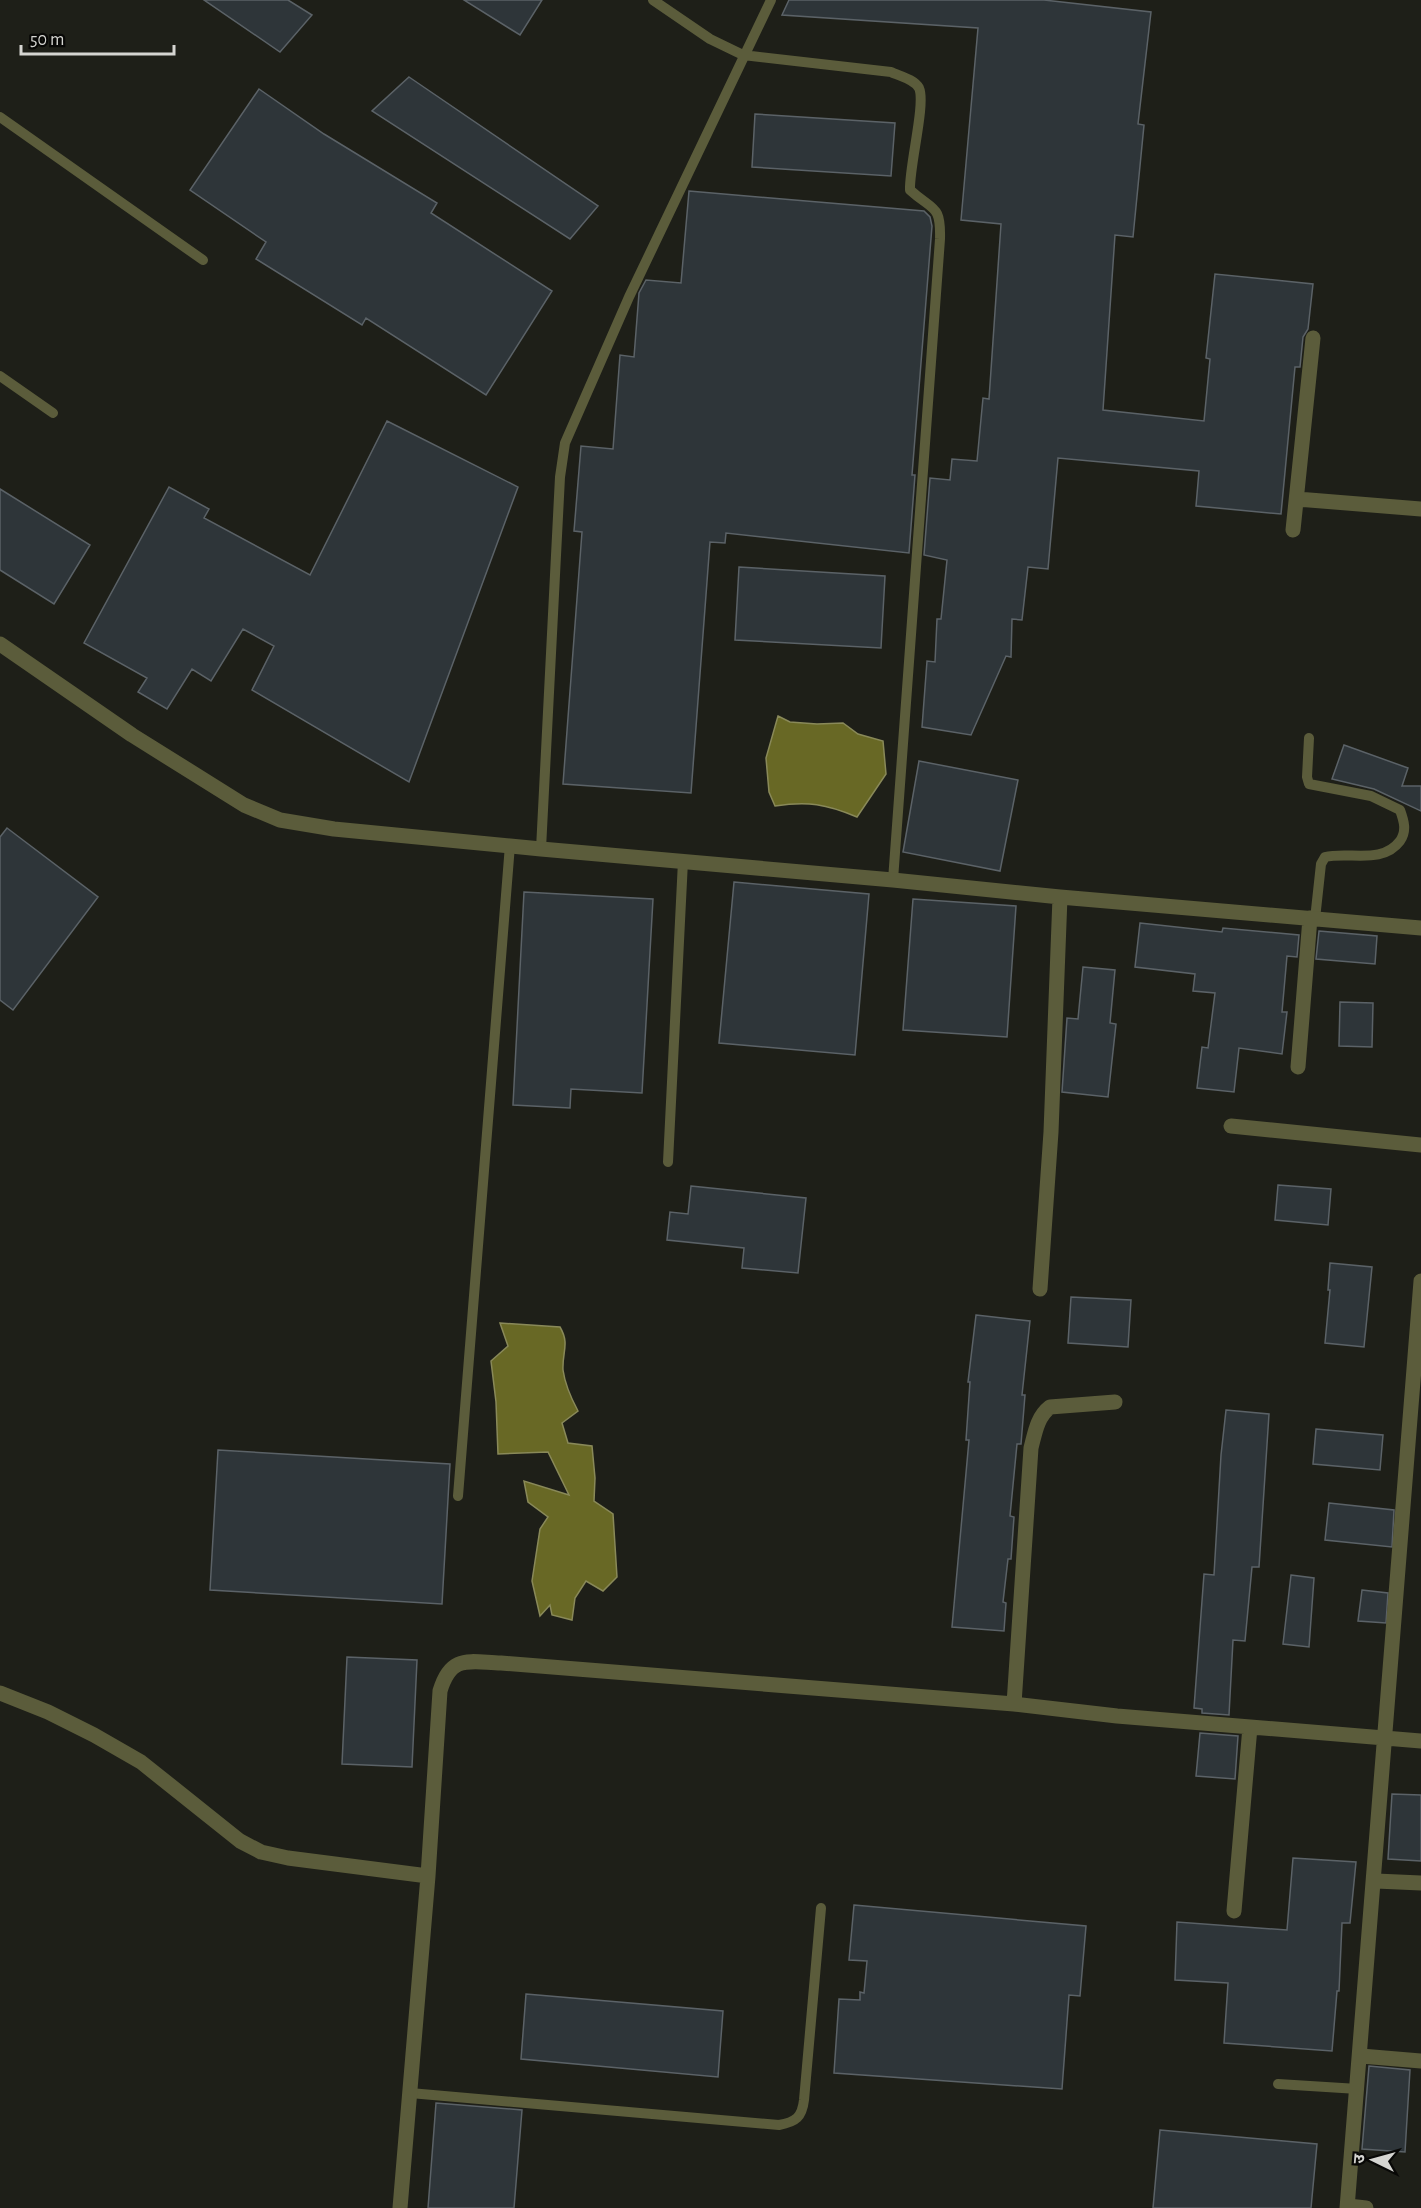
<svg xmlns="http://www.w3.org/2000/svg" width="1421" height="2208" font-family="'Alegreya Sans','Noto Sans Devanagari',sans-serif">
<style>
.water{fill:#686825;stroke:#898959;stroke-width:1.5}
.building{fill:#2e3539;stroke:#5b6267;stroke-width:1.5}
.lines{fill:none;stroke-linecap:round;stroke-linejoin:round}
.service{stroke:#5b5c3b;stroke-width:10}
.minor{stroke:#5b5c3b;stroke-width:15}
</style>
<rect width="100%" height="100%" fill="#1e1f18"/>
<path class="water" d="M778 716 790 722 817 724 843 723 858 734 883 741 886 774 857 817C826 804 808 801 775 806L769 792 766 758Z
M500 1323 560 1327C570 1344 562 1352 563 1370 565 1385 571 1398 578 1411L562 1423 568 1443 592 1446 595 1478 594 1501 613 1514 617 1577 603 1591 586 1581 575 1598 572 1620 552 1615 550 1605 540 1616 532 1581 540 1529 548 1517 528 1502 524 1481 569 1495 548 1452 498 1454 496 1402 491 1361 508 1346Z"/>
<path class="building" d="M204 0H288L312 15 280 52Z
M464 0H542L520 35Z
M789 0H1044L1151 12 1138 124 1144 125 1133 237 1115 235 1103 410 1204 421 1210 359 1206 358 1215 274 1313 284 1308 329 1303 337 1300 367H1295L1281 514 1196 506 1199 471 1058 458 1048 569 1028 567 1022 620 1012 619 1011 657 1006 656 971 735 922 727 927 661 935 662 937 619H941L947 560 924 555 930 478 950 480 952 459 977 461 983 398 989 399 1001 224 961 220 978 28 782 15Z
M409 77 598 206 570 239 372 111Z
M259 89 324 134 437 203 431 213 552 291 486 395 366 318 362 325 256 259 266 242 190 190Z
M755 114 895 123 891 176 752 167Z
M689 191 924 211 930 217 932 226 912 475H915L909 553 726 533 725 543 710 542 691 793 563 784 582 532 574 531 581 446 613 449 620 355 634 357 639 293 646 280 681 283Z
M387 421 518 487 409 782 252 690 274 646 243 629 211 681 192 669 167 709 138 692 147 678 84 643 169 487 209 509 204 518 310 575Z
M0 489 90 545 54 604 0 570Z
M739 567 885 576 881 648 735 640Z
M1344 745 1408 768 1402 786H1421V811L1374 789 1332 779Z
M919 761 1018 780 1000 871 903 852Z
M7 828 98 897 13 1010 0 1000V837Z
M734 882 869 894 855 1055 719 1043Z
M524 892 653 899 642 1093 571 1089 570 1108 513 1105Z
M913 899 1016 906 1007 1037 903 1030Z
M1140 923 1222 932 1223 928 1299 935 1297 957 1287 956 1282 1012H1287L1282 1054 1239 1048 1234 1092 1197 1088 1202 1047 1208 1048 1215 993 1193 991 1195 974 1135 967Z
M1319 931 1377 936 1375 964 1316 959Z
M1083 967 1115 970 1110 1023 1116 1024 1108 1097 1062 1092 1067 1018 1078 1019Z
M1340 1002 1373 1003 1372 1047 1339 1046Z
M1278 1185 1331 1189 1328 1225 1275 1220Z
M691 1186 806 1198 798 1273 742 1268 744 1248 667 1240 670 1212 688 1214Z
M1330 1263 1372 1267 1364 1347 1325 1343 1330 1290H1328Z
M1071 1297 1131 1300 1128 1347 1068 1343Z
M976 1315 1030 1321 1022 1395H1025L1021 1444H1017L1010 1516 1014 1517 1011 1559H1008L1003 1602 1006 1603 1004 1631 952 1627 969 1440H966L970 1382H968Z
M1226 1410 1269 1414 1259 1567H1252L1245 1641 1233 1640 1229 1715 1202 1713V1709L1194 1708 1204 1574 1214 1575 1221 1455Z
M1316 1429 1383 1435 1380 1470 1313 1464Z
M218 1450 450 1464 442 1604 210 1590Z
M1329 1503 1394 1510 1392 1547 1325 1540Z
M1291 1575 1314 1578 1309 1647 1283 1644Z
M1362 1590 1388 1593 1386 1623 1358 1621Z
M347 1657 417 1660 412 1767 342 1764Z
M1200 1733 1238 1736 1235 1779 1196 1776Z
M1392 1794 1421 1795V1861L1388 1859Z
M1293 1858 1356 1862 1350 1923H1342L1339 1991H1337L1332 2051 1224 2043 1228 1983 1175 1980 1177 1922 1287 1930Z
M854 1905 1086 1926 1080 1996 1069 1995 1062 2089 834 2073 839 1999 860 2000V1992L864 1993 867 1961 849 1960Z
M526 1994 723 2011 718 2077 521 2059Z
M1369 2066 1410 2070 1405 2152 1362 2149Z
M436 2103 522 2110 514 2208H428Z
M1160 2130 1317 2144 1311 2208H1153Z"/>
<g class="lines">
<path class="service" d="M653 0 710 39 743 55 891 72C899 76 914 79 919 88 926 103 909 167 910 190 933 211 941 204 940 239L893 880
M0 117 203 260
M0 376 53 413
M1309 738 1307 777 1309 784 1371 796 1400 810C1404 821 1407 831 1400 841 1382 865 1349 851 1325 857L1321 864 1315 919
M541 849 560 477 565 443 629 297 771 0
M668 1162 683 861
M458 1496 510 845
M1278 2084 1358 2089
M410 2093 779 2125C796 2122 802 2117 804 2100L821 1908"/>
<path class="minor" d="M1297 499 1421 509
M1293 530 1313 338
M0 644 132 735 244 805 280 820 334 829 541 849 893 880 1060 897 1421 928
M1298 1067 1310 918
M1231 1126 1421 1145
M1040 1289 1051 1132 1060 897
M0 1693 48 1712 94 1735 141 1762 240 1841 261 1852 288 1858 428 1876
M1014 1704 1031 1448C1035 1433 1037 1417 1050 1407L1115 1402
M1376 1881 1421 1883
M1234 1911 1250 1727
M1361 2056 1421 2061
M1348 2206 1366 2208
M400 2208 428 1876 440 1691C451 1654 469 1662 501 1663L1014 1704 1117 1716 1421 1741
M1347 2208C1374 1899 1399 1590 1421 1281"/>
</g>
<g transform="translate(1373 2160) rotate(275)" stroke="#080806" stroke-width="4.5" paint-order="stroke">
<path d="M0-4.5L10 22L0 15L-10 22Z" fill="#d5d5d1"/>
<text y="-9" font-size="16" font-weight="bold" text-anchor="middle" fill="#d5d5d1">उ</text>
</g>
<path d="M21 45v9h153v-9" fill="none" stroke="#d5d5d1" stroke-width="3"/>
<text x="30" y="45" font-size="18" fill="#d5d5d1" stroke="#080806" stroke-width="4.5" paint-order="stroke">50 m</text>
</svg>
